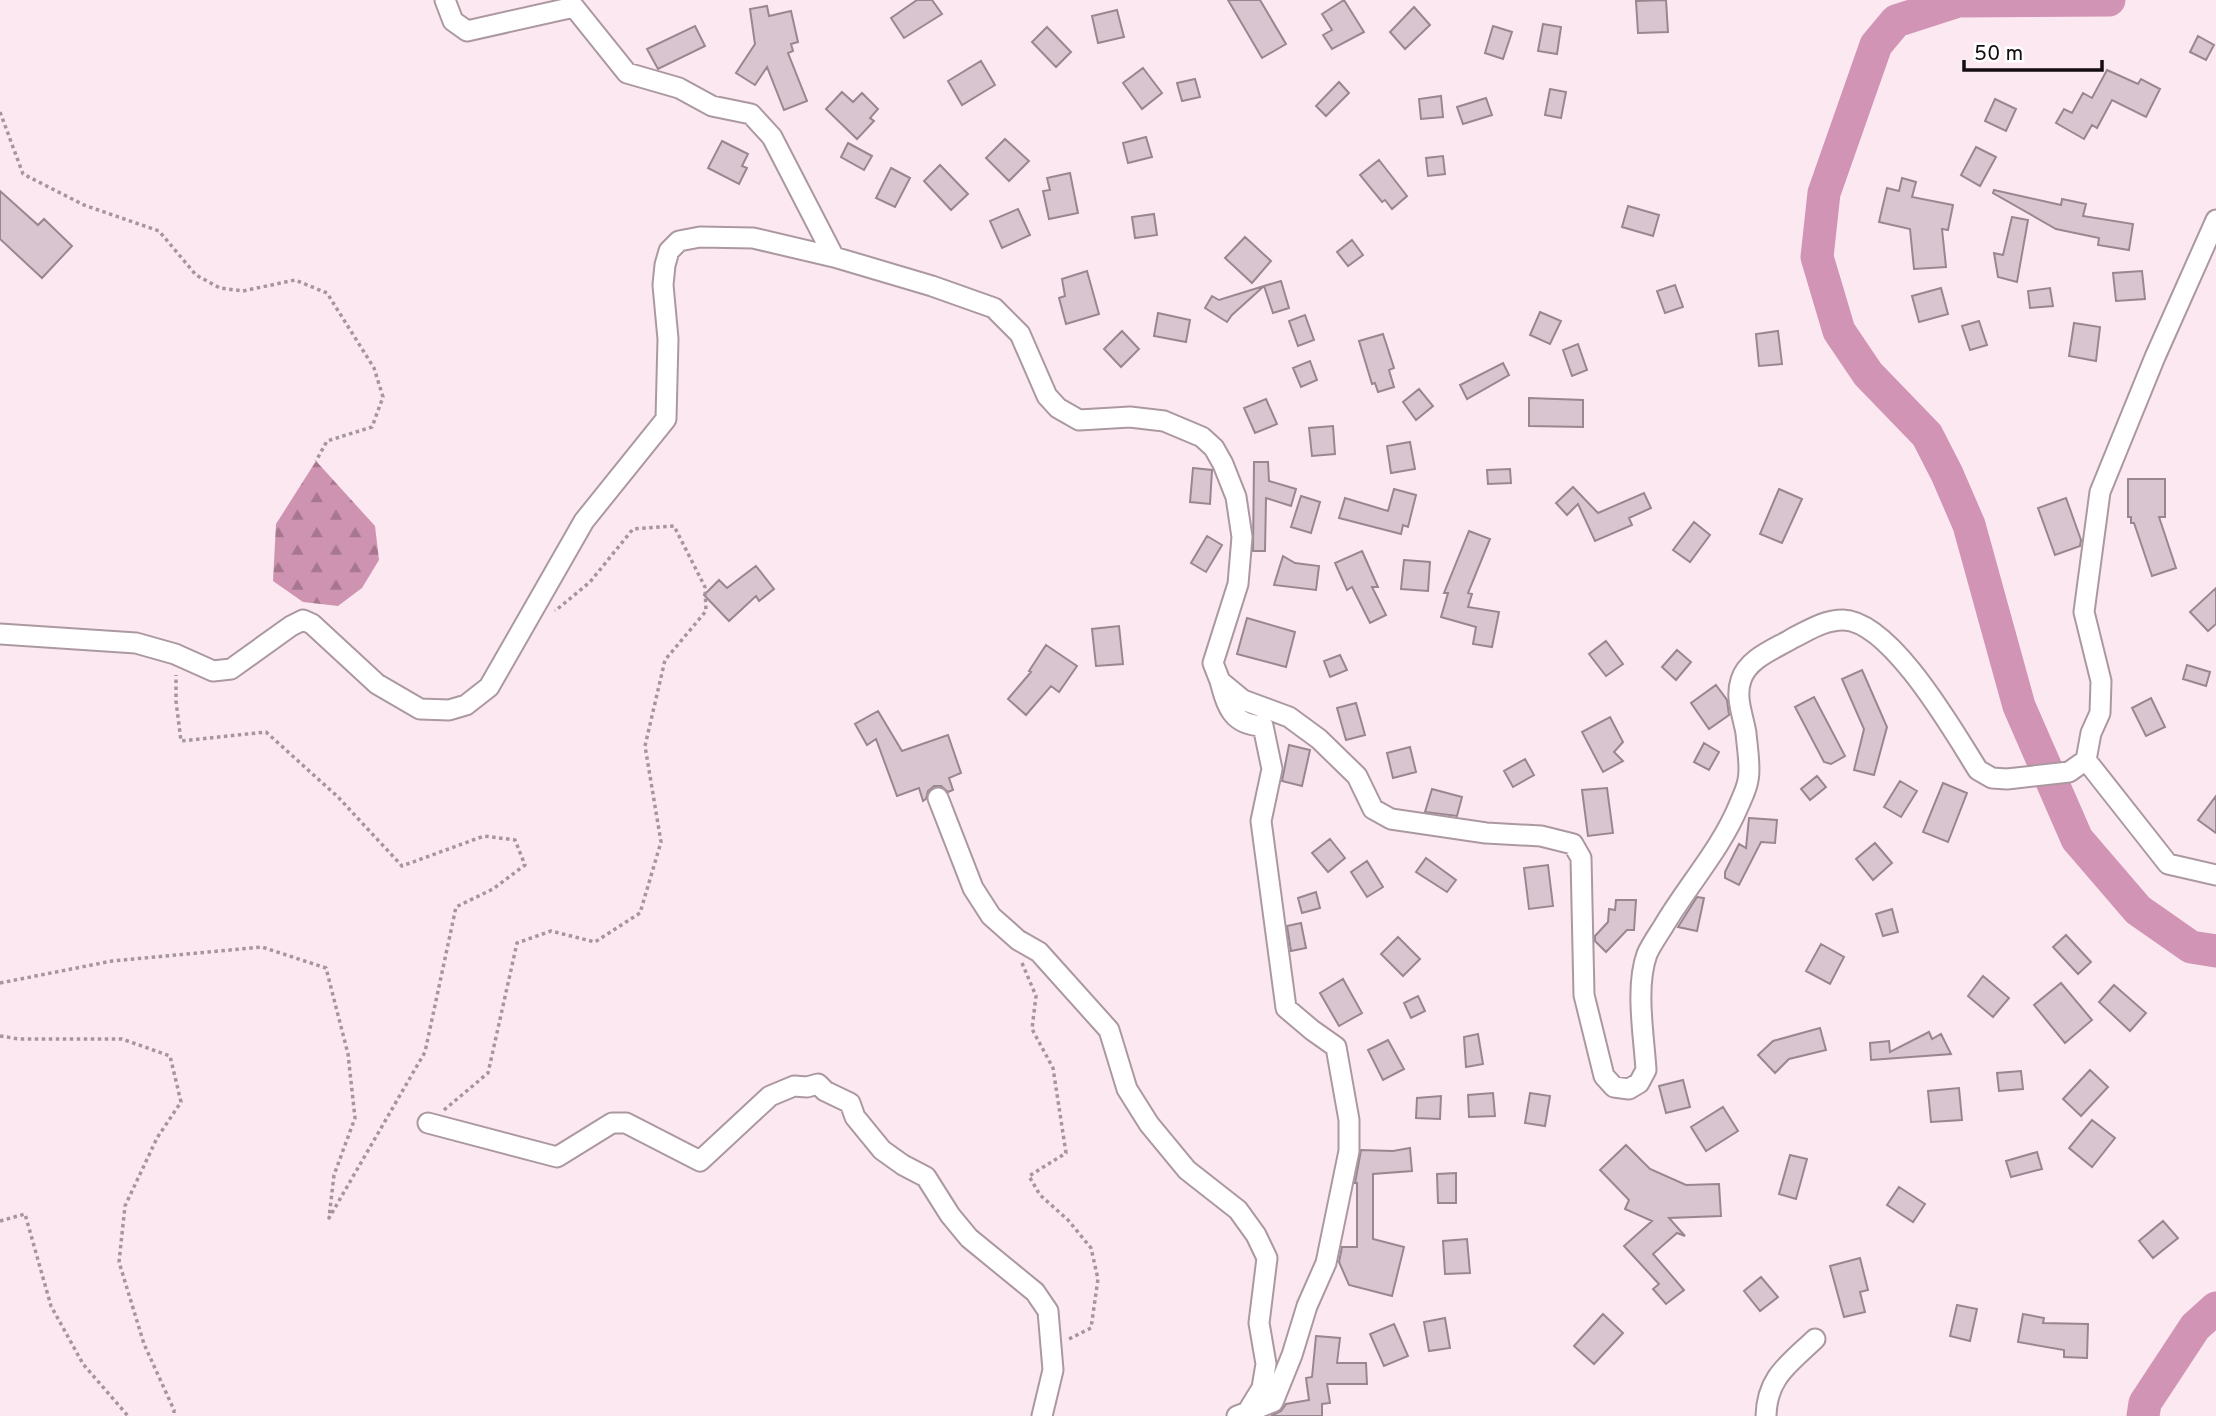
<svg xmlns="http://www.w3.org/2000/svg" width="2216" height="1416" font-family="Overpass,sans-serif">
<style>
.forest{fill:url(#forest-firs)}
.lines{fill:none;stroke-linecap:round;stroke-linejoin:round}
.river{stroke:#d194b4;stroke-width:33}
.building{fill:#d9c5cf;stroke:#99878f;stroke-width:2}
.minor-casing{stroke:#ab98a1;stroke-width:23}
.path{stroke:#a5969d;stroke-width:3.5;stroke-dasharray:3.5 3.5;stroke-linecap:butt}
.minor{stroke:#fff;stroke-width:19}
</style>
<defs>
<pattern id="forest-firs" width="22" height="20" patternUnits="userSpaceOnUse" patternTransform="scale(1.75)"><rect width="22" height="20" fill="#cf93b2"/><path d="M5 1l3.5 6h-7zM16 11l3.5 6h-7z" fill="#a7768f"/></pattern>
</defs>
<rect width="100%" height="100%" fill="#fce8f1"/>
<path class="forest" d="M316 461 375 526 379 560 362 588 338 606 303 602 273 581 276 524Z"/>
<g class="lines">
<path class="river" d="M2109 0 1958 1 1896 21 1876 45 1824 193 1817 257 1839 331 1868 374 1927 435 1947 474 1969 525 2019 706 2077 839 2138 910 2191 947 2216 951
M2143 1416 2145 1403 2195 1327 2216 1308"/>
</g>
<path class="building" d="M917 0H932L942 14 904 38 891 18Z
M1228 0H1260L1286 44 1262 58Z
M1344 0 1364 32 1332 49 1323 35 1332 30 1322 14Z
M1666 0 1668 32 1638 33 1636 1Z
M767 6 769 16 791 11 798 42 791 44 793 51 788 53 807 101 784 110 767 67 755 85 736 73 755 44 750 9Z
M1414 7 1430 25 1405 49 1390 32Z
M1117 10 1124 37 1098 43 1092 16Z
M1543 24 1561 27 1557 54 1538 51Z
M695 26 705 46 658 69 647 49Z
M1493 26 1512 32 1503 59 1485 53Z
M1047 27 1071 52 1056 67 1032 42Z
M2198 36 2214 45 2206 60 2190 52Z
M981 61 995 85 962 105 948 81Z
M1143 68 1162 93 1142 109 1123 83Z
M2107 70 2138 84 2141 79 2160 89 2146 117 2112 100 2097 128 2092 125 2084 139 2056 123 2064 109 2072 113 2083 93 2092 98Z
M1195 79 1200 97 1182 101 1177 83Z
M1339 82 1349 93 1326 116 1316 106Z
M1550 89 1566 92 1561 118 1545 115Z
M842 92 853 102 862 93 878 109 870 118 874 121 857 139 826 109Z
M1441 96 1443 117 1421 119 1419 99Z
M1486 98 1492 115 1463 124 1457 107Z
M1995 99 2016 109 2006 131 1985 121Z
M1146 137 1152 157 1128 163 1123 143Z
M1005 139 1029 161 1009 181 986 158Z
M722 141 748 154 742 166 747 168 739 184 708 168Z
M848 143 872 156 864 170 841 157Z
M1976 147 1996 157 1980 186 1961 175Z
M1443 156 1445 174 1428 176 1426 158Z
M1379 160 1407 196 1392 209 1385 200 1382 202 1360 175Z
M940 165 968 194 951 210 924 181Z
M891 168 910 178 895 207 876 198Z
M1070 173 1078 213 1049 219 1043 191 1050 190 1047 178Z
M1902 178 1916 182 1912 197 1953 205 1948 230 1942 229 1946 267 1914 269 1910 229 1879 222 1887 188 1899 191Z
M1994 190 2061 205 2062 199 2086 204 2083 216 2133 224 2129 250 2098 245 2099 238 2056 229 1993 193Z
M0 191 38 225 44 219 72 246 42 278 0 239Z
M1628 206 1659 215 1653 236 1622 227Z
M1018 209 1030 235 1002 248 990 221Z
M1154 214 1157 235 1135 238 1132 217Z
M2012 217 2028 220 2017 282 1998 277 1994 253 2003 255Z
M1245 237 1271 261 1252 283 1225 258Z
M1352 240 1363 255 1348 266 1337 252Z
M1087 271 1099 314 1066 324 1059 298 1065 296 1062 279Z
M2142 271 2145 299 2116 301 2113 273Z
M1281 281 1289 308 1273 313 1264 286Z
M1675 285 1683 307 1665 313 1657 291Z
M1264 286 1232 315 1227 322 1205 308 1212 296 1219 300Z
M1941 288 1948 314 1919 322 1912 296Z
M2050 288 2053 306 2030 308 2028 291Z
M1540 312 1561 321 1550 344 1530 335Z
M1158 313 1190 320 1186 342 1154 336Z
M1305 315 1314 340 1298 346 1289 321Z
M1979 321 1987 345 1970 350 1962 326Z
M2074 323 2100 327 2096 361 2069 356Z
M1122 331 1139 349 1121 367 1104 349Z
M1778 331 1782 364 1759 366 1756 334Z
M1383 334 1394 368 1389 370 1394 387 1378 392 1375 383 1372 384 1359 341Z
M1578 344 1587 370 1572 376 1563 350Z
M1310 361 1317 380 1301 387 1293 368Z
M1503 363 1509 375 1467 399 1460 385Z
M1419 389 1433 406 1416 420 1403 402Z
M1529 398 1583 400V427L1529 426Z
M1266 399 1277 424 1255 433 1244 408Z
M1333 426 1335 454 1312 456 1309 428Z
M1410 442 1415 469 1391 473 1387 446Z
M1254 462H1268L1269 481 1296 489 1291 506 1266 498 1265 551H1253Z
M1193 468 1212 470 1210 504 1190 502Z
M1510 469 1511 483 1488 484 1487 470Z
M2128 479H2165V517H2159L2176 568 2152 576 2134 523H2131V517H2128Z
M1573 487 1598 513 1644 493 1651 508 1629 518 1632 525 1595 541 1578 504 1567 515 1556 503Z
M1394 489 1416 495 1408 527 1403 525 1401 534 1339 518 1345 498 1388 511Z
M1779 489 1802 499 1782 543 1760 534Z
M1301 496 1320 502 1311 533 1291 527Z
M2066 498 2081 540 2080 546 2055 555 2038 508Z
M1694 522 1710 535 1690 562 1673 550Z
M1469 531 1490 539 1468 593 1472 594 1468 607 1499 612 1492 647 1473 644 1476 627 1441 617 1448 593H1444Z
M1207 536 1222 545 1206 572 1191 563Z
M1362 551 1378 587H1372L1386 615 1370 623 1352 587 1347 590 1335 563Z
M1283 556 1295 563 1319 566 1316 590 1274 585Z
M1404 560 1430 562 1428 591 1401 589Z
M756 566 774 589 759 601 756 596 729 621 704 595 719 580 727 588Z
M2216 588V624L2208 631 2190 612Z
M1247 618 1295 632 1286 667 1237 654Z
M1119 626 1123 664 1096 666 1092 629Z
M1606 641 1623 664 1606 676 1589 654Z
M1046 645 1077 666 1059 692 1051 686 1026 715 1008 699 1031 672 1029 671Z
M1677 650 1691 662 1676 680 1662 667Z
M1340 655 1347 670 1330 677 1324 661Z
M2187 665 2210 672 2206 686 2183 679Z
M1862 670 1887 727 1874 775 1854 770 1864 729 1842 679Z
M1716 685 1727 700 1729 715 1709 729 1691 703Z
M1814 697 1845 756 1831 764 1824 762 1795 707Z
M2151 698 2165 727 2146 736 2132 708Z
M1356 703 1365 735 1346 740 1337 708Z
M878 711 902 751 948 735 961 773 949 778 953 790 948 792 941 786H934L928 791 926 799 923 801 919 788 897 796 876 739 867 745 855 724Z
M1610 717 1623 742 1614 752 1623 761 1603 772 1582 732Z
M1704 743 1719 752 1709 770 1694 762Z
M1289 745 1310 750 1302 786 1282 781Z
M1410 747 1416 772 1393 778 1387 753Z
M1525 759 1534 775 1513 787 1504 771Z
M1817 776 1826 787 1810 800 1801 789Z
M1900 781 1917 791 1901 817 1884 807Z
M1943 783 1967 793 1948 842 1923 832Z
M1607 788 1613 833 1588 836 1582 790Z
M1432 789 1462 797 1457 816 1425 812Z
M2216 796V833L2198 820Z
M1749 818 1777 820 1775 843 1761 842 1739 885 1725 878V872L1739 844 1746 848Z
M1330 839 1345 858 1328 872 1312 853Z
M1875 843 1892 863 1873 880 1856 859Z
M1426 858 1456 880 1447 892 1416 872Z
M1367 861 1383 887 1367 897 1351 872Z
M1548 865 1553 906 1529 909 1524 868Z
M1316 892 1320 908 1302 913 1298 898Z
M1697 897 1704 898 1697 931 1678 927Z
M1616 900H1636L1634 930H1627L1606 952 1595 941V936L1608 922 1609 909 1615 910Z
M1892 909 1898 932 1883 936 1876 914Z
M1301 923 1306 948 1291 951 1287 926Z
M2066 935 2091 962 2078 974 2053 947Z
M1398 937 1420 959 1403 976 1381 954Z
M1821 944 1844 957 1830 984 1806 971Z
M1983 976 2009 998 1993 1017 1968 996Z
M1343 979 1362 1013 1339 1026 1320 993Z
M2061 983 2092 1020 2065 1043 2034 1005Z
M2114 985 2146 1013 2130 1031 2099 1002Z
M1418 996 1425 1011 1411 1018 1404 1003Z
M1820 1028 1826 1050 1789 1059 1775 1073 1758 1055 1773 1041Z
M1929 1032 1932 1039 1941 1034 1951 1054 1871 1060 1870 1043 1889 1041 1890 1052Z
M1478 1034 1483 1064 1466 1067 1464 1037Z
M1388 1040 1404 1069 1383 1080 1368 1050Z
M2090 1070 2108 1087 2081 1116 2063 1099Z
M2021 1071 2023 1089 1999 1091 1997 1073Z
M1683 1080 1690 1107 1666 1113 1659 1086Z
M1959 1088 1962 1120 1931 1122 1928 1091Z
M1493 1093 1495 1116 1469 1117 1468 1095Z
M1530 1093 1550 1096 1545 1126 1525 1123Z
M1441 1096 1440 1119 1416 1118 1417 1098Z
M1723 1107 1738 1131 1706 1151 1691 1127Z
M2092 1120 2115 1138 2092 1167 2069 1148Z
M1626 1145 1650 1169 1686 1185 1719 1184 1721 1216 1669 1218 1685 1236 1677 1233 1653 1254 1684 1290 1666 1304 1653 1289 1659 1284 1624 1246 1652 1221 1625 1209 1629 1200 1600 1170Z
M1410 1148 1412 1171 1373 1174V1239L1404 1247 1392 1296 1349 1285 1339 1262 1342 1247H1357V1183H1355L1361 1150 1393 1151Z
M2037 1152 2042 1169 2011 1177 2006 1161Z
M1790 1155 1807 1159 1796 1199 1779 1194Z
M1456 1173V1203H1438L1437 1174Z
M1899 1187 1925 1204 1913 1222 1887 1205Z
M2163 1221 2178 1238 2153 1258 2139 1241Z
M1467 1239 1470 1273 1445 1274 1443 1241Z
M1860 1258 1868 1290 1860 1292 1865 1312 1844 1317 1830 1266Z
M1761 1277 1778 1297 1760 1311 1744 1291Z
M1957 1305 1977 1309 1970 1341 1950 1336Z
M1603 1314 1623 1333 1594 1364 1574 1346Z
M2023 1314 2044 1318 2043 1323 2088 1324 2087 1358 2064 1357V1350L2018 1342Z
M1445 1318 1450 1348 1429 1351 1424 1322Z
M1394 1324 1408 1356 1384 1366 1370 1334Z
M1316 1336 1340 1338 1337 1363H1366L1367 1384H1327L1330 1403 1322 1404V1416H1271L1281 1411 1286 1404 1309 1400 1306 1378 1312 1377Z"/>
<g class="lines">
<defs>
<path id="minor" d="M445 0 453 21 467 31 574 7 627 73 679 88 712 106 751 114 772 137 834 257
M0 634 136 643 175 654 213 671 231 669 291 626 303 620 312 624 377 684 420 709 449 710 466 705 489 687 584 521 666 419 668 339 663 285 665 265 669 251 679 241 700 237 753 238 834 257 932 286 994 308 1020 334 1047 396 1058 408 1079 420 1130 417 1164 421 1202 437 1214 448 1223 464 1236 497 1242 537 1238 584 1213 663 1220 681 1243 700 1289 717 1319 739 1357 776 1373 809 1391 819 1486 833 1541 836 1573 844 1581 858 1584 995 1604 1076 1614 1087 1629 1089 1639 1083 1646 1070C1644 1036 1635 987 1647 954 1651 945 1658 935 1663 927 1687 886 1721 849 1739 805 1742 798 1747 788 1748 780 1751 767 1747 747 1746 733 1743 715 1735 698 1741 680 1748 658 1775 649 1793 638 1809 630 1824 620 1843 620 1891 621 1954 732 1978 770L1992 778 2007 779 2069 772 2086 760 2091 733 2100 713 2101 681 2084 612 2100 492 2155 357 2216 220
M1220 681C1227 707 1232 725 1263 726L1272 769 1261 821 1286 1008 1312 1030 1336 1047 1349 1120V1151L1326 1263 1307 1306 1292 1355 1273 1402 1237 1416
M2086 760 2168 864 2216 875
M938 798 973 888 991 916 1018 940 1039 952 1109 1030 1127 1089 1149 1124 1187 1170 1238 1210 1256 1235 1267 1258 1259 1323 1266 1364 1262 1388 1246 1414
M428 1123 557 1157 612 1123H626L700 1161 770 1096 794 1086 807 1087 818 1084 825 1091 850 1103 855 1117 882 1150 903 1165 926 1177 950 1215 969 1238 1035 1292 1048 1311 1053 1370 1042 1416
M1766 1416C1767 1377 1789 1364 1815 1339"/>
</defs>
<use href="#minor" class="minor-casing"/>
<path class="path" d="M0 112 23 174 84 205 159 231 196 275 220 288 243 291 295 280 327 293 374 368 383 397 372 427 327 441 316 461
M1022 963 1036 996 1032 1029 1053 1068 1066 1153 1029 1176 1040 1195 1068 1220 1091 1248 1098 1279 1091 1328 1069 1339
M0 983 112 961 262 947 326 968 348 1054 355 1118 334 1175 329 1218 425 1052 456 907 493 889 525 865 515 840 484 836 402 866 338 797 266 732 181 741 176 701V675
M0 1036 19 1039H122L170 1056 181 1102 157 1138 125 1206 119 1262 144 1344 174 1410V1416
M444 1110 488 1073 517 943 551 931 595 942 640 913 661 842 645 746 665 660 706 611 705 587 674 526 633 529 590 582 555 611
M0 1221 25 1214 51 1306 83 1364 128 1416"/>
<use href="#minor" class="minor"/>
</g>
<path d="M1964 60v10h138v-10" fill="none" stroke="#150e11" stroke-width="3.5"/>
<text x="1974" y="60" font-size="21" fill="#150e11" stroke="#ffffff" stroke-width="5" paint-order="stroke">50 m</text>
</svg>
